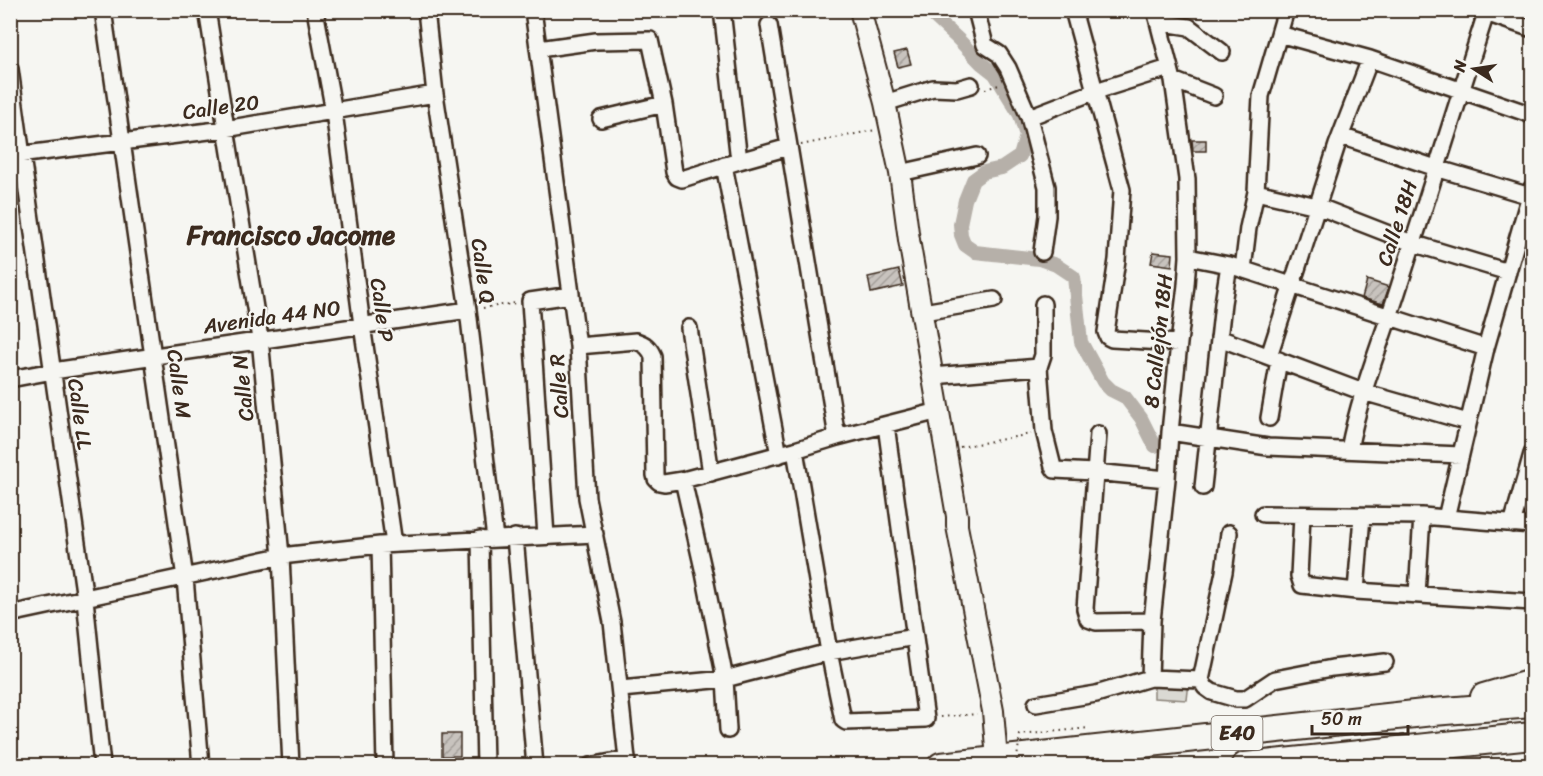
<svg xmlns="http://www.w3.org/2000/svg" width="1543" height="776" font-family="Sriracha,sans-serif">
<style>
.green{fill:#dad9d3;stroke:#8a8278;stroke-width:1.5}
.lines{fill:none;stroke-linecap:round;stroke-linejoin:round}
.canal{stroke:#b6b0a9;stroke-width:14}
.building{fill:url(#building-hatch);stroke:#3b2a1e;stroke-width:1.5}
.street-casing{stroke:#3b2a1e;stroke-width:20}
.secondary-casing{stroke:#3b2a1e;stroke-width:24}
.highway-casing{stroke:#3b2a1e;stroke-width:30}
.path{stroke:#3b2a1e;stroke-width:2;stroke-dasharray:1.5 4.5;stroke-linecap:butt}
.street{stroke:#f6f6f2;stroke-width:15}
.secondary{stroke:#f6f6f2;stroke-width:20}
.highway{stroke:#f6f6f2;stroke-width:26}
.path-bridge{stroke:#3b2a1e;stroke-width:2;stroke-dasharray:1.5 4.5;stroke-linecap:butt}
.labels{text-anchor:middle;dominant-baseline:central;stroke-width:4.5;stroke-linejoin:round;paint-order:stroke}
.shield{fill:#f6f6f2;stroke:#73675e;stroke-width:1.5}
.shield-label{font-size:20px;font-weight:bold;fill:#3b2a1e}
.street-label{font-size:21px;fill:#3b2a1e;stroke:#f6f6f2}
.district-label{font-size:27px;font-weight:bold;fill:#3b2a1e;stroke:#f6f6f2}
</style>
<defs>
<pattern id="building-hatch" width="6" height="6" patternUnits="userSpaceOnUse" patternTransform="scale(1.5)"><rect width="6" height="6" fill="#c8c3be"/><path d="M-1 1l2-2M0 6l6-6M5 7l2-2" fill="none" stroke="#a49f9a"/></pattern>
</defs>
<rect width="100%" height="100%" fill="#f6f6f2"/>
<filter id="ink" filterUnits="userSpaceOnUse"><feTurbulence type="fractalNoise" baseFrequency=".0167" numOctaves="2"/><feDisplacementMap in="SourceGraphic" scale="12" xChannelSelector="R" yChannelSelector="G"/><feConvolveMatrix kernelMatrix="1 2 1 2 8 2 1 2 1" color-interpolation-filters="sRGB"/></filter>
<g filter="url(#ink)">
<path class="green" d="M1154 682H1189L1187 700 1154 698Z"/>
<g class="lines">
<path class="canal" d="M927 10 958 39 981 63 995 74 1020 115 1026 136 1020 156 1002 168 984 172 973 180 965 200 960 224 961 235 965 245 975 252 1039 259 1056 265 1074 277 1081 342 1103 382 1111 390 1125 397 1141 418 1155 446"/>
</g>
<path class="building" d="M907 50 911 64 898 67 894 53Z
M1192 140H1206V151H1193Z
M1153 252 1173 254 1172 266 1151 263Z
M899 270 903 286 871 293 868 277Z
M1367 280 1389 287 1383 304 1362 298Z
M442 734H460V756H442Z"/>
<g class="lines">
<defs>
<path id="street" d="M103 10 185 578 201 766
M207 10 260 339 281 556 291 766
M315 10 334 112 362 325 394 544
M426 10 435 94 468 310 495 539
M533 10 578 346 587 498 612 622 627 759 590 766
M976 10 985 45 999 54 1008 68 1029 117 1047 187V216L1042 252
M1073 10 1122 190 1117 260 1106 332 1108 337 1112 339 1179 343
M1477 10 1532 29
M1158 22 1189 27 1222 52
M769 25 837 437
M1279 34 1370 59 1532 115
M539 49 596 41 650 40 664 104 674 172 677 177 682 179 739 161 722 10
M10 69 22 156 85 599 102 766
M1173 80 1214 96
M885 103 933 88 957 89 971 85
M1029 117 1096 91 1169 68
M601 119 664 104
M1341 136 1436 168 1530 196
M10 156 225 129 435 94
M739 161 789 147
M724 165 779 455
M900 173 977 156
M1256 192 1317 206 1412 243 1508 272
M1188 257 1229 265 1486 348
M1243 269 1248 228 1256 192 1261 96 1286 10
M923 312 994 300
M689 328 711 473
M1219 338 1363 392 1468 422
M578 346 636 341C645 344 649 347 653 356L655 475 656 479 659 482 664 483 683 480 795 450 837 437 931 413
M1269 356 1337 145 1370 59
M1039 367 1043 355V304
M933 376 1039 367 1044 431 1053 467 1055 470 1094 472 1167 479
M10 379 53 371 468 310
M1269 418 1279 360
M1170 432 1268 447 1461 455
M1098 434 1085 609 1088 619 1096 622 1152 621
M795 450 829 652 843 720 846 722 926 719 886 425
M1349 450C1359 396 1380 345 1397 293 1427 199 1457 105 1487 10
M683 480 704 573 725 679 728 730
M1203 487 1223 303 1229 265
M1263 514 1422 516 1532 525
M1302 515 1299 576 1302 585 1356 591 1532 602
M1446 518 1486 348 1532 188
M1512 524 1532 454
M546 536 530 301 571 295
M515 537 535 766
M480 539 485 766
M380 545 385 766
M1356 591 1362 516
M1417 594 1422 516
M10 614 281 556 380 545 595 534
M1150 678 1152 621 1167 479 1170 432 1179 343 1186 285 1188 257 1187 179 1173 80 1155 10
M1201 680 1205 687 1212 692 1236 699H1245L1275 679 1332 668 1385 662
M621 689 725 679 829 652 915 637
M1036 704 1096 694 1150 678 1201 680 1224 572 1229 533"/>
<path id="secondary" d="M860 10 885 103 900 173 909 240 957 516V526L993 711 997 760"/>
<path id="highway" d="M1484 697 1532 683
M941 766 1433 712 1532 704
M1245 766 1532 736"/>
</defs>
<use href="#street" class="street-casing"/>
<use href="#secondary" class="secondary-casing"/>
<use href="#highway" class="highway-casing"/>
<path class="path" d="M985 89 999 85
M801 145 875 130
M483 308 516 303
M960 447 1031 434
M941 717 977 714"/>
<use href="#street" class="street"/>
<use href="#secondary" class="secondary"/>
<use href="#highway" class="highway"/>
<path class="path-bridge" d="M1016 766 1020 735 1089 728"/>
</g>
</g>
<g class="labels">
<rect class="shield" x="1211.5" y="716" width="51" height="34" rx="4.5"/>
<g class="shield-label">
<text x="1237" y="733">E40</text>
</g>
<g class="street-label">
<text transform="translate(221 107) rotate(-8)">Calle 20</text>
<text transform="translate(1397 223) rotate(-72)">Calle 18H</text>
<text transform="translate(483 271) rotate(82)">Calle Q</text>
<text transform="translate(382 310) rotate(82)">Calle P</text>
<text transform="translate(272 317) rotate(-8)">Avenida 44 NO</text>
<text transform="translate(1158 341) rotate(-84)">8 Callejón 18H</text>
<text transform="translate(179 384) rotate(82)">Calle M</text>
<text transform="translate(559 386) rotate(-94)">Calle R</text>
<text transform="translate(243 388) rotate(-96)">Calle N</text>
<text transform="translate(80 414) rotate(82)">Calle LL</text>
</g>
<g class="district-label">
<text x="291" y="235">Francisco Jacome</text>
</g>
</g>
<rect width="1543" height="776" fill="none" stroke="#f6f6f2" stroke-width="36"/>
<rect x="18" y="18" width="1507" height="740" fill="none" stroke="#3b2a1e" stroke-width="2" filter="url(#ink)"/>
<g transform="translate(1474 69) rotate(282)" stroke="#f6f6f2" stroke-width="4.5" paint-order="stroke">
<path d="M0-4.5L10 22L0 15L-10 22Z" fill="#3b2a1e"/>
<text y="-9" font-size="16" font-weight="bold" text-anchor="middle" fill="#3b2a1e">N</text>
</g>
<path d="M1312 725v9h96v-9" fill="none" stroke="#3b2a1e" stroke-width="3"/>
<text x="1321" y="725" font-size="18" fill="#3b2a1e" stroke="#f6f6f2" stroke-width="4.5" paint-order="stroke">50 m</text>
</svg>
